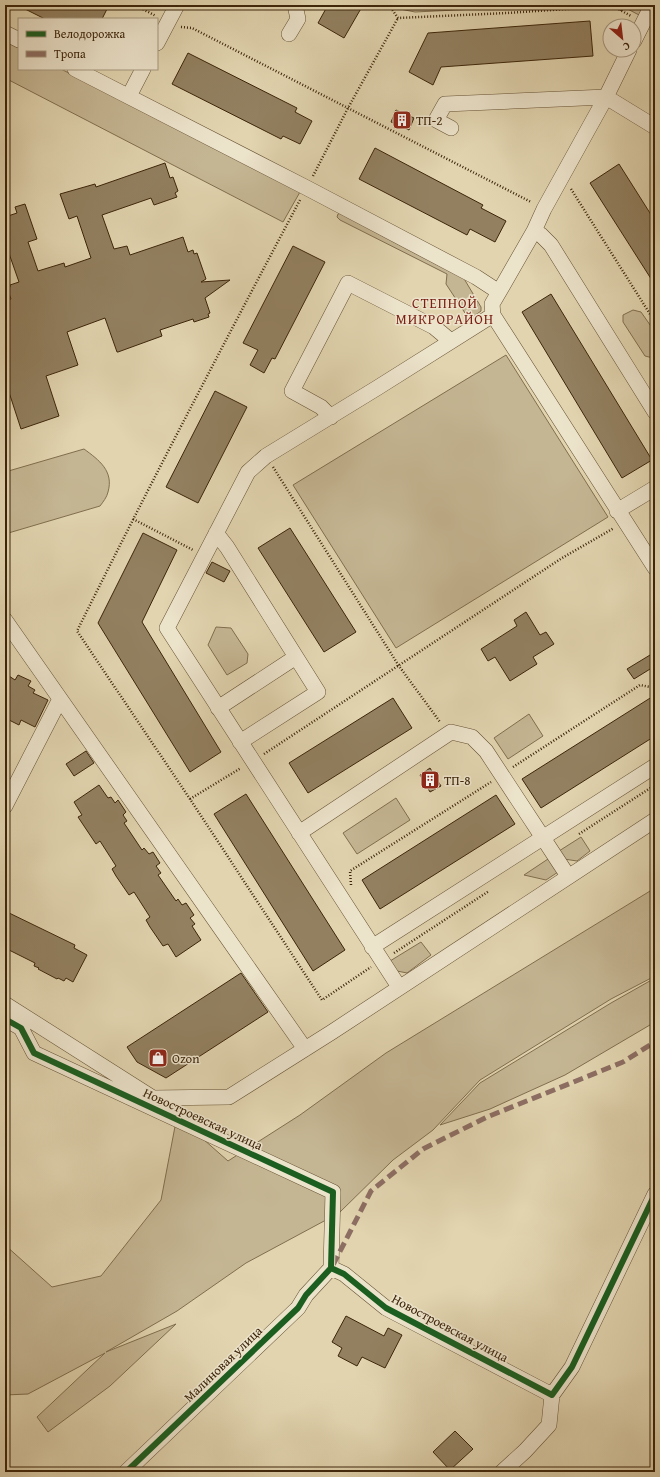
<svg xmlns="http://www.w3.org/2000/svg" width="660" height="1477" font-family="'Gentium Book Plus',serif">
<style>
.green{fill:#c5b693;stroke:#816e4e}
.building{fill:#928060;stroke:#3d250a}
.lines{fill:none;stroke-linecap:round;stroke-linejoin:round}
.minor-casing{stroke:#665133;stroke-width:16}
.path{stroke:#3d250a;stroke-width:2.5;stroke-dasharray:1 2;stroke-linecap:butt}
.minor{stroke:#ece3cb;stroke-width:15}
.quiet{stroke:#8d6e63;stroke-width:5;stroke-dasharray:10 5;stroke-linecap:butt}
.cycleway-casing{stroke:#ece3cb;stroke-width:8}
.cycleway{stroke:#1b5e20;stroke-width:6}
.labels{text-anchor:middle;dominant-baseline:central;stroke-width:3;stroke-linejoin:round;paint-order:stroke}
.poi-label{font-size:13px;fill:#3d250a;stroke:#ece3cb;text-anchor:start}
.street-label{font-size:13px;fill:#3d250a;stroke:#ece3cb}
.neighbourhood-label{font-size:14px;letter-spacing:1px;fill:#7a1f14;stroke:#ece3cb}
</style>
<rect width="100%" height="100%" fill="#e1d4af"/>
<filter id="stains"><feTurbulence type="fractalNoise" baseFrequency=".005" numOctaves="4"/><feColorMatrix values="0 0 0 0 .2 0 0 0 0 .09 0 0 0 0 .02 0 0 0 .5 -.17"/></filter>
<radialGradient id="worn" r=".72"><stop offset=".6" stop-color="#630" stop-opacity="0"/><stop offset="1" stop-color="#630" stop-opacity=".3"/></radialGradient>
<path class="green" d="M393 5H558L415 12 395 8Z
M620 5H644L639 15Z
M5 40 19 47V69H61L300 192 283 222 5 78Z
M342 213 463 277 481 307V311L474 316 465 313 446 284 447 274 340 220 337 217 338 214Z
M633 310 641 312 655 332V357L653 358 645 356 623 322V315Z
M506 355 608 517 396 648 293 485Z
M84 449C99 460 114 471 108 492 107 497 103 502 100 506L5 534V472Z
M216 627 231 628 248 654 247 663 227 675 208 645Z
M529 714 543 736 508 759 494 738Z
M396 798 410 820 357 854 343 833Z
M581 837 590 851 577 861 564 859 559 851Z
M551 857 558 872 546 880 524 875Z
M655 888V976L611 999 480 1080 433 1130 393 1160 339 1213 246 1263 177 1311 106 1352 176 1324 110 1386 48 1432 37 1417 105 1353 28 1394 5 1395V1245L52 1287 101 1276 161 1200 177 1116 228 1161 300 1115 386 1053Z
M421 942 431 955 407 973 397 971 390 961Z
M655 978V1022L565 1075 490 1109 440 1125 480 1083 611 1003Z"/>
<path class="building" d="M17 5H109L102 19H45Z
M328 5H363L344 38 318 23Z
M590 21 593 56 441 67 433 85 409 72 428 33Z
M188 53 297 108 295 112 312 121 300 144 283 136 281 139 172 84Z
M396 110 414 118 409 130 391 122Z
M375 148 483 205 481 208 506 221 495 242 470 229 467 235 359 179Z
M165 163 170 178 173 177 178 191 175 193 177 197 154 205 151 198 102 215 114 249 127 246 130 255 183 237 188 252 193 250 194 254 197 253 206 279 201 282 230 280 205 298 210 313 208 314 209 317 194 322 193 319 160 330 162 336 118 352H117L105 318 67 332 78 365 46 376 59 416 21 429 5 380V301L11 299 7 288 10 287V285L19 282 5 242V217L17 213 15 207 25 204 37 239 28 242 38 271 64 263 65 267 91 258 77 216 69 219 60 194 95 184 96 187Z
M619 164 655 221V285L590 183Z
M293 246 325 262 275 359 272 358 264 373 250 365 258 350 243 343Z
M551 294 652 460 622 478 522 312Z
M215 391 247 407 198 503 166 487Z
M290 528 356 632 324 652 258 548Z
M143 533 177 550 142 622 221 752 190 772 98 623Z
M212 562 230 571 224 582 206 573Z
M526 612 540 635 546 632 554 644 533 657 537 664 510 681 495 657 488 661 481 649 517 626 514 620Z
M655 652V666L634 679 627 669Z
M18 675 31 681 28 686 35 690 33 693 48 700 35 727 21 720 19 725 5 718V683L9 676 15 680Z
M655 695V736L541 808 522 779Z
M393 698 412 728 308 793 289 763Z
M86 751 94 763 74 776 66 764Z
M430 768 441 786 430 792 420 775Z
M99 785 108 798 111 797 115 803 118 800 126 812 123 815 127 821 124 823 142 850 144 848 149 854 153 852 160 863 156 866 161 873 158 875 176 901 178 899 182 905 186 903 194 915 190 918 195 924 192 926 201 940 176 957 168 944 163 946 150 927 146 920 150 917 134 892 129 895 116 876 112 869 116 866 100 841 96 844 78 817 82 815 74 802Z
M246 794 345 950 313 971 214 814Z
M496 795 515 824 380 909 362 880Z
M5 911 75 945 74 948 87 955 73 982 66 978 64 981 58 978 57 979 38 969 39 968 34 966 35 963 5 948Z
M241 973 268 1012 166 1078 137 1062 127 1047Z
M346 1316 384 1336 388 1328 402 1335 385 1368 362 1357 357 1366 338 1356 342 1348 332 1342Z
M455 1431 473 1449 450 1470 433 1452Z"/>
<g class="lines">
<defs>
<path id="minor" d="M5 33 19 40
M289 34 298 19 295 5
M634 41 652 5
M157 43 177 5
M75 69 307 188 476 277 499 292 534 231 544 209 606 97 629 50
M129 96 143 69
M451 128 436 120 445 104 606 97 655 127
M534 231 541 235 551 245 655 412
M499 292 492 304 493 315 655 568
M331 417 321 407 292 391 348 283 434 327 446 337 450 342
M617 511 655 488
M216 533 227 547 318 692 240 742
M5 620 305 1049
M218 708 296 657
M5 806 60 699
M299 833 451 732 472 737 486 751 568 876
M372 947 655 766
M399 987 167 628 248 472 266 456 377 388 493 315
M5 1004 153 1098 229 1097 332 1032 655 820
M5 1019 21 1028 34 1053 333 1192 331 1268 344 1274 386 1308 552 1395 572 1367 655 1194
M126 1472 298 1308 306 1295 331 1268
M502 1472 525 1451 549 1425 552 1395"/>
</defs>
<use href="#minor" class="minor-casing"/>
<path class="path" d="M135 5 156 16
M389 5 398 18 507 13 612 6
M611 5 631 16
M621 11 624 5
M181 27 192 28 531 202
M313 176 348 108 398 18
M571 189 655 322
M300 200C224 343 149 486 77 631L190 799 322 1000 371 967
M273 467 399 666 440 722
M133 519 193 550
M264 754 562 558 614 528
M513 767 640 685 655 688
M190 799 241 768
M579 834 655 785
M351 885 350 871 491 782
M394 953 489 891"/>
<use href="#minor" class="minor"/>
<path class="quiet" d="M333 1265 371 1191 423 1149 487 1117 623 1062 655 1042"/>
<defs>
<path id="cycleway" d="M5 1019 21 1028 34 1053 333 1192 331 1268 344 1274 386 1308 552 1395 572 1367 655 1194
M126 1472 298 1308 306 1295 331 1268"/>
</defs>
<use href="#cycleway" class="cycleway-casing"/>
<use href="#cycleway" class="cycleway"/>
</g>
<defs>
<symbol id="building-square" viewBox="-11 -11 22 22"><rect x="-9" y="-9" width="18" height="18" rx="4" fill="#8f2418" stroke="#ece3cb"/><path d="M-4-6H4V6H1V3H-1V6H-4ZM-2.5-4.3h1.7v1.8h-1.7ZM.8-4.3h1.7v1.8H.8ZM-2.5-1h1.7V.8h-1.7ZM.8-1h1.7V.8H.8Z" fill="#fff"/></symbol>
<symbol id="shop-square" viewBox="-11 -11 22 22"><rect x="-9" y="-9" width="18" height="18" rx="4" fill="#8f2418" stroke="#ece3cb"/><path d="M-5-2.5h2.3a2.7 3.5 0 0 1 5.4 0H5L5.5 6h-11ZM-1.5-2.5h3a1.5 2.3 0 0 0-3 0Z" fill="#fff"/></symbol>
</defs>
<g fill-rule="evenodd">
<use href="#building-square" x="391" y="109" width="22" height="22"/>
<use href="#building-square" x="419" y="769" width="22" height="22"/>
<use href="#shop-square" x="147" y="1047" width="22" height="22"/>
</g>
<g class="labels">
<g class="poi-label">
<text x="416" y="120">ТП-2</text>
<text x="444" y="780">ТП-8</text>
<text x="172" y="1058">Ozon</text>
</g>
<g class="street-label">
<text transform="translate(203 1119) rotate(25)">Новостроевская улица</text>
<text transform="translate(450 1328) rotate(28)">Новостроевская улица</text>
<text transform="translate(223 1364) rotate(-44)">Малиновая улица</text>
</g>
<g class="neighbourhood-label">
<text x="445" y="303">СТЕПНОЙ<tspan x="445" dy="16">МИКРОРАЙОН</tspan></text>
</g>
</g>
<rect width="660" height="1477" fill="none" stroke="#e1d4af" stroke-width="20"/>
<rect x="6" y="6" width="648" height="1465" fill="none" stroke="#3d250a" stroke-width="2"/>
<rect x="10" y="10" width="640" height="1457" fill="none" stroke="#3d250a"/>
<rect x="18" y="18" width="140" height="52" fill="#ece3cb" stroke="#a6977e"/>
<rect x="26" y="31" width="20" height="6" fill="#1b5e20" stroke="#a6977e"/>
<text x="54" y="38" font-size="12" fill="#3d250a">Велодорожка</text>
<rect x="26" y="51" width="20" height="6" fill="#8d6e63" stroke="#a6977e"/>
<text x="54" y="58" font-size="12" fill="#3d250a">Тропа</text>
<g transform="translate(622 38) rotate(152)"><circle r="19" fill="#ece3cb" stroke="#a6977e"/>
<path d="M0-3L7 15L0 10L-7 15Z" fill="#8f2418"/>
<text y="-6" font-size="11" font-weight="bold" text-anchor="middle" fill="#3d250a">С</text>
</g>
<rect width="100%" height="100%" filter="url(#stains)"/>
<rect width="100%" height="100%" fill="url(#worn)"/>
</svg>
